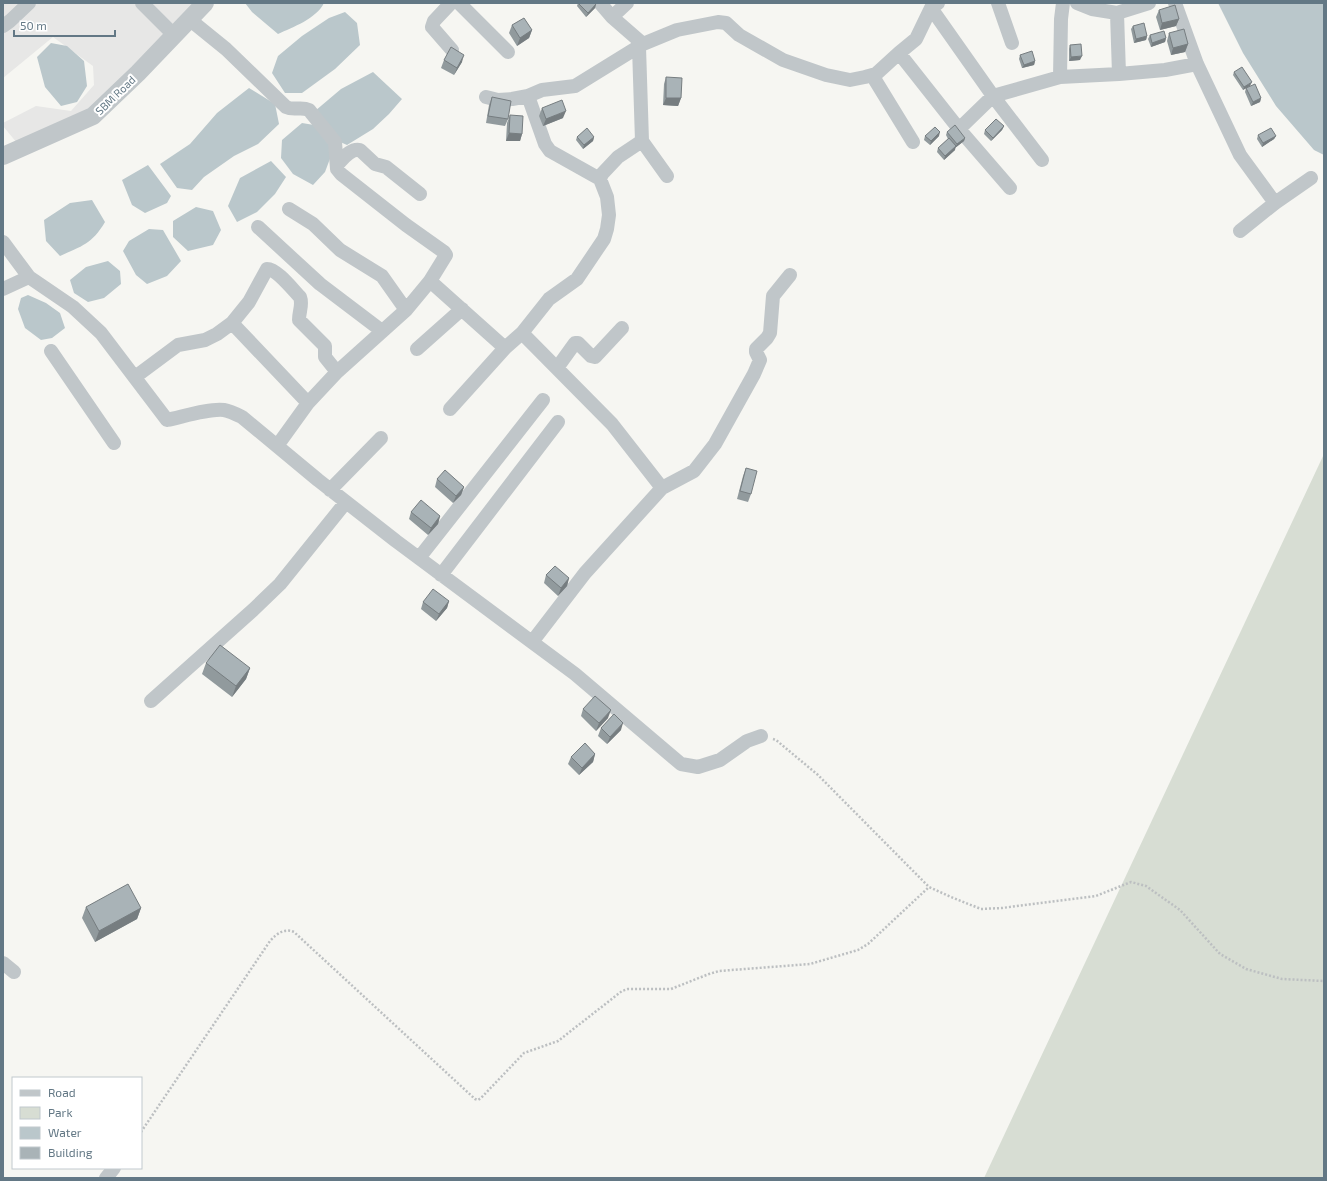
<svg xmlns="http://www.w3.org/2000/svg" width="1327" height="1181" font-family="'Exo 2',sans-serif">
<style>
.built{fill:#e7e7e6}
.green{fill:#d7ddd3}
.water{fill:#bac7cb}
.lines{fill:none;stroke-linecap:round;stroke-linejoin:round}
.path{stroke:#bcbfc1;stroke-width:2.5;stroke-dasharray:2 2;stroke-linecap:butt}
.minor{stroke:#c0c6c9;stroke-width:14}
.tertiary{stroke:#c0c6c9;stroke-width:18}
.wall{fill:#919a9d}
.shaded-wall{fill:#767d80}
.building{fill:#a9b3b7;stroke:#767d80}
.labels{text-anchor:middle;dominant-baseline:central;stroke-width:4;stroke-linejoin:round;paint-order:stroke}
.street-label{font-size:11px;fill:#637885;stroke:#fff}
</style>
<rect width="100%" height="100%" fill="#f6f6f2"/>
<path class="built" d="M3 3H201L95 111 17 143 3 126V123L36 106 71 111 94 85 93 66 53 37 3 78Z"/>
<path class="green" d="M1324 454V1178H984Z"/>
<path class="water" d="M245 3H324C316 19 293 27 278 34L252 12Z
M1218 3H1324V155L1314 150 1276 106 1243 53Z
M345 12 357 23 360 45 335 69 302 93H285L272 73 278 56 302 36 329 18Z
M51 43 67 46 84 61 87 86 77 102 61 106 45 87 37 57Z
M373 72 402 99 389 114 373 129 347 145 329 137 315 111 341 89Z
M249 88 275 104 279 124 258 144 234 156 204 177 192 190 177 188 160 164 190 144 217 113Z
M302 123 314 125 334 148 325 172 313 185 293 174 281 158 282 140Z
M271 161 286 177 275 194 257 212 237 222 228 206 240 178Z
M148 165 171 196 167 203 145 213 132 205 122 180Z
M92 200 105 222C92 244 82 246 60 256L46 241 44 220 70 203Z
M196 207 213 211 221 230 213 245 188 251 173 237V221Z
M149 229 163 230 181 261 167 276 147 284 136 275 123 251 129 241Z
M108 261 120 271 121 284 104 298 88 302 74 293 70 280 86 267Z
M28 295 46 303 60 313 65 328 52 338 41 340 25 328 18 309 21 298Z"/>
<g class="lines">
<path class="path" d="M773 739 776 740 818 775 929 887 951 897 981 909 1002 908 1096 896 1131 882 1146 886 1180 910 1220 954 1246 969 1282 979 1324 981
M141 1132 270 941C277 933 285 928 294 932L475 1099 478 1100 481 1098 524 1053 558 1041 622 991 628 989H671L676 987 709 974 719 971 810 964 858 950 868 944 929 887"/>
<path class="minor" d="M142 3 174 35
M451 3 434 21 432 27 452 50
M459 3 508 52
M600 3 612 17 643 44
M998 3 1012 43
M1077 3 1092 9 1117 13 1149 3
M1175 3 1197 64 1240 155 1275 203
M931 8 993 96 1042 160
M1117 13 1119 74
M612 17 627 3
M189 19 226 49 286 107C294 111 301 106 309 110L335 142 337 169 341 174 406 225 444 252 446 255 430 281 406 310 337 372 308 403 277 446
M3 26 10 21 29 3
M639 47 642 141 667 176
M899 53 959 129 1010 188
M872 75 913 142
M1060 77 1061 19 1063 3
M528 96 545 144 550 151 600 179
M486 97 498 100 512 99 528 96 542 90 575 86 643 44 677 30 718 22 726 23 739 35 783 60 826 75 850 80 865 77 876 74 899 53 916 39 931 8 938 3
M959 129 993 96 1060 77 1119 74 1165 70 1197 64
M337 165C343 159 350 148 360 150L375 164 386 167 420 194
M289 209 313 224 340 250 382 276 406 310
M258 227 320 284 382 331
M1240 231 1275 203 1311 178
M3 242 29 277 73 307 101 333 167 420C182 417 210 408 224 410 230 411 236 414 242 417L318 480 396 541 575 674 681 764 698 767 720 760 747 741 761 736
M430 281 505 348
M3 289 29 277
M232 323 308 403
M522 333 549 299 577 279 604 239 607 229 609 215 607 197 600 179 602 174 618 157 642 141
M417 349 462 309
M51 351 114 443
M557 368 575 343H578L591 356 595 357 622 328
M135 377 178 345 205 340 217 334 232 323 249 302 267 269C277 269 293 290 300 297 303 305 299 311 299 320L325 346V357L337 372
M450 409 505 348 522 333 612 424 662 488 694 471 715 444 754 374 760 360 756 352V349L767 338 770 333 773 296 790 275
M330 490 381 438
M419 558 543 400
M441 575 558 422
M532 642 585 573 662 488
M151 701 253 610 280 584 346 502
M3 963 14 972
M106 1178 114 1168"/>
<path class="tertiary" d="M3 156 93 116 138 73 205 3"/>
</g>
<path class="wall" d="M578 3 596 4 595 8 586 17 577 6Z
M1159 10 1179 19 1176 26 1160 30 1156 17Z
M512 25 532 30 529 38 517 46 509 33Z
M1133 26 1147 36 1146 40 1134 43 1131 29Z
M1169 33 1188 44 1185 52 1171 55 1167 41Z
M1150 35 1166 38 1165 42 1151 47 1148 39Z
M1070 45 1080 60 1069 61V49Z
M1020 55 1035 61 1034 65 1022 68 1019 59Z
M444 60 462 62 454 75 441 68Z
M1234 72 1250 86 1248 87 1261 98 1260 102 1251 106 1245 92 1246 88 1243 90 1233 75Z
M666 77 681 98 678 106 663 105 664 84Z
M492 97 508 119 505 126 486 123 489 105Z
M542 108 563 118 543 126 539 116Z
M510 115 522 134 520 141H506L507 123Z
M1004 126 1002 130 991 141 984 134 985 130Z
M947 132 965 138 964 141 955 148V150L944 160 937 152 938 148 948 139 946 135Z
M1258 135 1276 136 1274 139 1262 147 1257 139Z
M925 136H939L930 145 924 140Z
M577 137H594L593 141 583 149 576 140Z
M746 468 751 494 748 502 737 499 743 476Z
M437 479 464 487 461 495 453 503 435 487Z
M411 512 440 516 438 524 428 535 409 519Z
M546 575 569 578 567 586 558 596 544 583Z
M449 601 447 608 436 621 421 609 423 602Z
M206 663 250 668 246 679 232 697 202 674Z
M583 709 608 718 596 731 581 716Z
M601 728 621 730 607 744 598 736Z
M595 754 593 762 579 775 568 764 571 757Z
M86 907 141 908 137 919 95 942 82 918Z"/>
<path class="shaded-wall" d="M596 4 595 8 586 17 588 13Z
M1179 19 1176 26 1160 30 1162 23Z
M532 30 529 38 517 46 520 38Z
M1147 36 1146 40 1134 43 1136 39Z
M1166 38 1165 42 1151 47 1152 43Z
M1188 44 1185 52 1171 55 1173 48Z
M464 55 462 62 454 75 457 68Z
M1082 56 1080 60 1069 61 1071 57Z
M1035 61 1034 65 1022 68 1024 65Z
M1252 82 1250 86 1243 90 1244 87Z
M666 98H681L678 106 663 105Z
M1261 98 1260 102 1251 106 1253 102Z
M566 111 563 118 543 126 546 119Z
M1004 126 1002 130 991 141 993 138Z
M940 132 939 136 930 145 931 141Z
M509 133 522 134 520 141H506Z
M1276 136 1274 139 1262 147 1263 143Z
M594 137 593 141 583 149 584 145Z
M965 138 964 141 955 148 957 144Z
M956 146 955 150 944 160 945 156Z
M464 487 461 495 453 503 456 496Z
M440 516 438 524 428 535 431 528Z
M569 578 567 586 558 596 561 588Z
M449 601 447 608 436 621 439 614Z
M250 668 246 679 232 697 236 686Z
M611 710 608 718 596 731 599 723Z
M623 723 621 730 607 744 610 737Z
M595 754 593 762 579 775 582 768Z
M141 908 137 919 95 942 99 931Z"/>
<path class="building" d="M578 3H595L596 4 588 13Z
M1175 5 1179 19 1162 23 1159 10Z
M524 18 532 30 520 38 512 25Z
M1144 23 1147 36 1136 39 1133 26Z
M1184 29 1188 44 1173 48 1169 33Z
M1164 31 1166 38 1152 43 1150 35Z
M1081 44 1082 56 1071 57 1070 45Z
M451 47 464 55 457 68 444 60Z
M1032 51 1035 61 1024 65 1020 55Z
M1242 67 1252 82 1244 87 1234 72Z
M666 77 682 78 681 98H666Z
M1255 84 1261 98 1253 102 1246 88Z
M492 97 511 101 508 119 488 116Z
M562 100 566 111 546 119 542 108Z
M510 115 523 116 522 134 509 133Z
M996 119 1004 126 993 138 985 130Z
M955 125 965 138 957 144 947 132Z
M935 127 940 132 931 141 925 136Z
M587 128 594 137 584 145 577 137Z
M1271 128 1276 136 1263 143 1258 135Z
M949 138 956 146 945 156 938 148Z
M746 468 757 471 751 494 740 491Z
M445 470 464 487 456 496 437 479Z
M421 500 440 516 431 528 411 512Z
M555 566 569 578 561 588 546 575Z
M433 589 449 601 439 614 423 602Z
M220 645 250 668 236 686 206 663Z
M595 696 611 710 599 723 583 709Z
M614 714 623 723 610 737 601 728Z
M585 743 595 754 582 768 571 757Z
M128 884 141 908 99 931 86 907Z"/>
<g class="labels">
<g class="street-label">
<text transform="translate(115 95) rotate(-44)">SBM Road</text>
</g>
</g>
<rect width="1327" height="1181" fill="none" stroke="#637885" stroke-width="8"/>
<rect x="12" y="1077" width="130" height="92" fill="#ffffff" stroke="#c1c9ce"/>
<rect x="20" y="1090" width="20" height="6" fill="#c0c6c9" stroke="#c1c9ce"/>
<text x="48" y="1097" font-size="12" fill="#637885">Road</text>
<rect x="20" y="1107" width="20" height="12" fill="#d7ddd3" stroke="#c1c9ce"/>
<text x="48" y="1117" font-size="12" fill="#637885">Park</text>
<rect x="20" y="1127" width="20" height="12" fill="#bac7cb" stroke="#c1c9ce"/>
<text x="48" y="1137" font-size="12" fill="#637885">Water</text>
<rect x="20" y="1147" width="20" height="12" fill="#a9b3b7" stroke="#c1c9ce"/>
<text x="48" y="1157" font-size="12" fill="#637885">Building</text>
<path d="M14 30v6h101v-6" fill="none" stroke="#637885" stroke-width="2"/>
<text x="20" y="30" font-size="12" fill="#637885" stroke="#ffffff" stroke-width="3" paint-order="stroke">50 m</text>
</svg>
